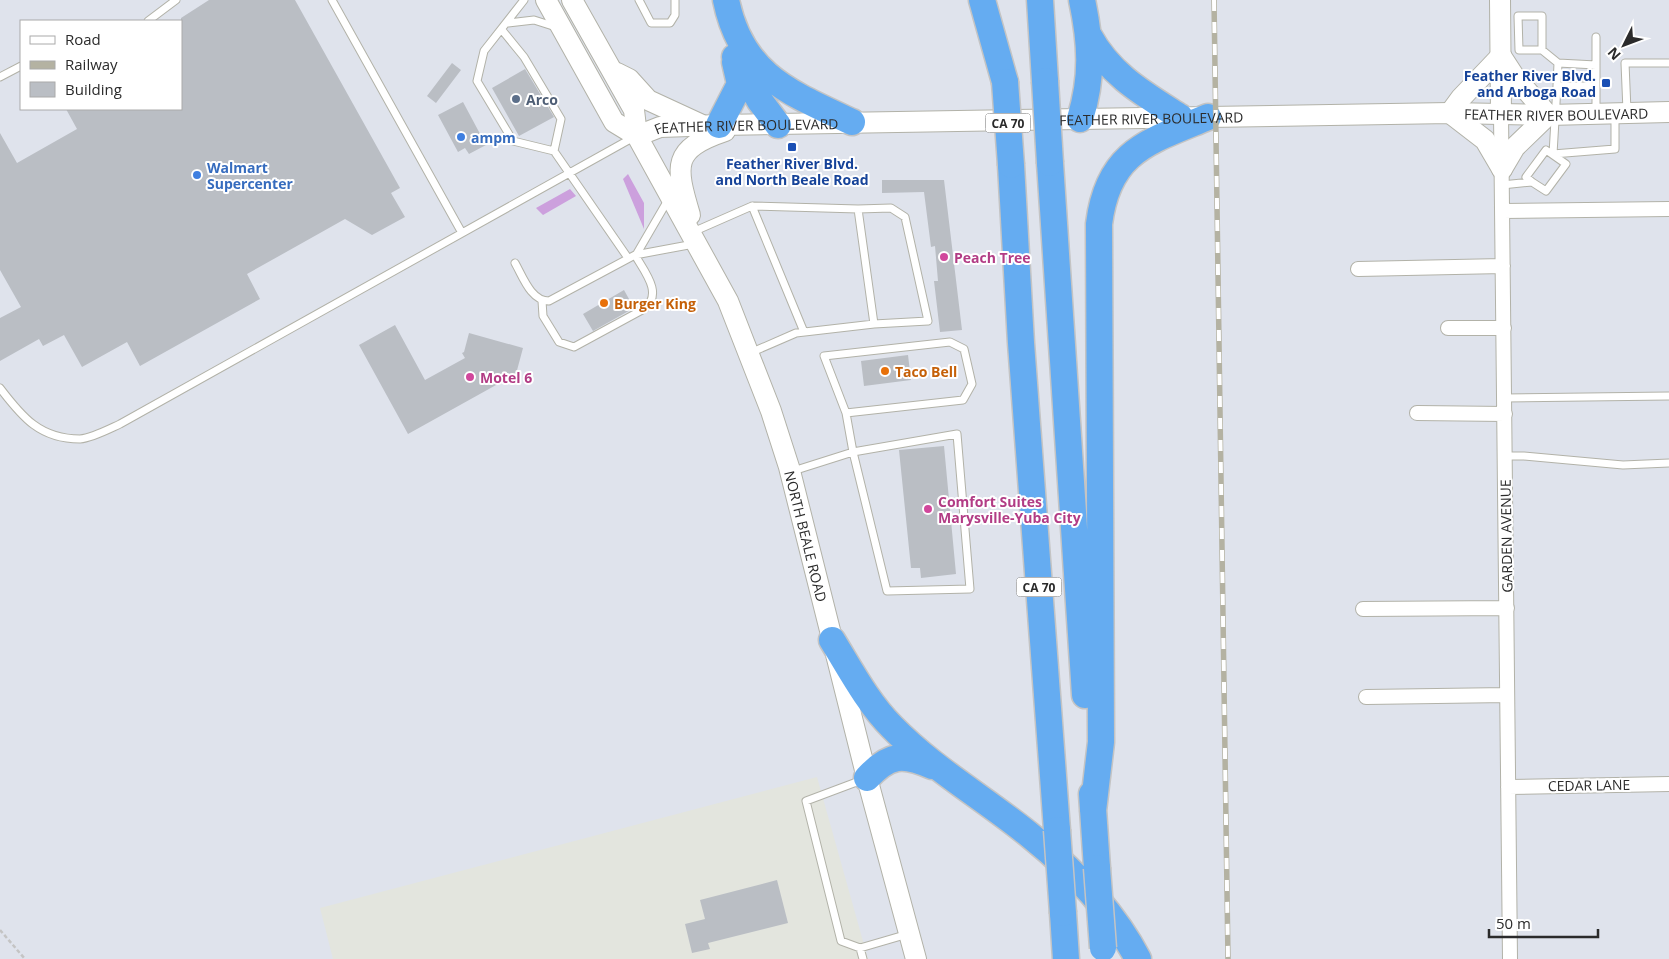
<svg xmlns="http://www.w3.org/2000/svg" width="1669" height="959" font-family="'Open Sans',sans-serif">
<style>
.industrial{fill:#e3e5de}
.green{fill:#cca0dd}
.building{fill:#babec4}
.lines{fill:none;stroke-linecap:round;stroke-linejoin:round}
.lane-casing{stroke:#b2b2a8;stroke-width:9}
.street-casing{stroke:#b2b2a8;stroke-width:16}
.secondary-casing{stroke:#b2b2a8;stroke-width:22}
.highway-casing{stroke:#c4c4c4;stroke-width:29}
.path{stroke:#c4c4c4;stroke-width:2.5;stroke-dasharray:4 2.5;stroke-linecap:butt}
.lane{stroke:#fff;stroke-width:7}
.street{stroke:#fff;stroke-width:14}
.secondary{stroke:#fff;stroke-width:20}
.highway{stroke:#65acf1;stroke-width:26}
.rail-casing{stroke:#b4b2a2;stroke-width:5.5}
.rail{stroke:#fff;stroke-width:4;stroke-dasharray:11;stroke-linecap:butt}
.highway-bridge-casing{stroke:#c4c4c4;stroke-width:29;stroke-linecap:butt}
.highway-bridge{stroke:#65acf1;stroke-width:26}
.transit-dot{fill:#1a4fb4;stroke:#fff;stroke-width:2}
.service-dot{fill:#5c6f8a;stroke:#fff;stroke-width:2}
.shop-dot{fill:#3f7fe0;stroke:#fff;stroke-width:2}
.hotel-dot{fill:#d1479c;stroke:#fff;stroke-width:2}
.food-dot{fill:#e8710a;stroke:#fff;stroke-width:2}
.labels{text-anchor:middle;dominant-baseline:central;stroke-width:4;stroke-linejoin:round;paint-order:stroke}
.shield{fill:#fff;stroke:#6b6b6b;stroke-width:1}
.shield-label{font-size:12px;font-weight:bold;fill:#2b2b2b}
.transit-label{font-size:14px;font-weight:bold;fill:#164399;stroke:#fff;text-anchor:end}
.service-label{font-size:14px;font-weight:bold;fill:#4e5e75;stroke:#fff;text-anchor:start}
.street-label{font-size:14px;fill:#2b2b2b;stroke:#fff}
.shop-label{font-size:14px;font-weight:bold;fill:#366cbe;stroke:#fff;text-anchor:start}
.hotel-label{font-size:14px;font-weight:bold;fill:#b23c85;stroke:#fff;text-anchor:start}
.food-label{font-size:14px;font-weight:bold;fill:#c56008;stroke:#fff;text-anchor:start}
</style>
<rect width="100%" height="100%" fill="#dfe3ec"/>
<path class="industrial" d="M817 777 868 959H333L320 908Z"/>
<path class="green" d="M628 174 644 203V229L623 179Z
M570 189 576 196 543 215 536 208Z"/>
<path class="building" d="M209 0H295L400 188 391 193 405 217 372 235 345 219 247 274 260 299 140 366 127 342 82 367 64 335 43 346 39 339 0 361V318L21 307 0 270V133L17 163 77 129 66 109H181V18Z
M452 63 461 70 436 103 427 96Z
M525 69 554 117 519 136 492 88Z
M463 102 486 145 469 154 465 148 458 152 438 115Z
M882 180H944L962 330 940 332 934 281H938L935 246 931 247 924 192 882 193Z
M624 290 634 308 593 331 583 314Z
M395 325 425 380 465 358 462 353 464 352 469 333 523 348 516 374 408 434 359 345Z
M908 355 911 380 864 386 861 361Z
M944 446 956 574 921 578 920 568H911L899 450Z
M777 880 788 923 708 943 710 949 692 953 685 924 705 919 700 900Z"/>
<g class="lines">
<defs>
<path id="lane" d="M332 0 462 233
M524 0 484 51 477 81 513 141 554 151 628 258
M639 0 651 23H670L675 15V0
M148 21 176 0
M508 23 534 20 556 27
M502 30 524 57 561 119 554 151
M1596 37V112
M1542 50V16H1518L1519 50H1542L1558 63
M1596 65 1558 63 1557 86H1596
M0 77 21 66
M1557 86 1553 154 1615 149V116
M1627 111 1625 63H1669
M1502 185 1532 182 1546 191 1566 164 1546 150 1526 177 1532 182
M752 206 804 332
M858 209 891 208 905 217 928 321 874 324
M695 231 752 206 858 209 874 324 796 333 750 353
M636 255 668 200
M515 263C523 277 531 301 549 301L635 255 694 244
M542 301 543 316 559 342 574 347 644 309C664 294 644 271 635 255
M0 388C22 417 40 439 80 439 92 438 109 429 120 424L634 137
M1504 398 1669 396
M1505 456H1524L1623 465 1669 463
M793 471 853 452 887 591 970 589 957 434 853 452 846 413 963 400 972 384 964 349 950 342 824 356 846 413
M860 948 841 941 806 801 862 780
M863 959 860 948 908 934"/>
<path id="street" d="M1501 114 1510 959
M1503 211 1669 209
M1358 269 1503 266
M1448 328H1504
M1417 413 1505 414
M1363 609 1507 608
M1366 697 1507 695
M1508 787 1669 784"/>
<g id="secondary">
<path d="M546 0 614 122 637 136"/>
<path id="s1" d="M572 0 634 110 637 136 728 301 771 411 789 467 867 778 916 959"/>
<path d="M1500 0 1501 114"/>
<path d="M1501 56 1514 76 1548 115 1515 147 1502 169"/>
<path d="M617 73 629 79 648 100 700 124"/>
<path d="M1450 113 1485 140 1502 169"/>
<path d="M1450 113 1461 98 1501 56"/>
<path id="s2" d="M637 136 660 127 719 125 1450 113 1548 115 1669 112"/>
<path d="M690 215C675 165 672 149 725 131"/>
</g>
<path id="highway" d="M726 0C741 75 790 93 852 122
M982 0 1005 82
M1040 0 1045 81
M1089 36C1110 75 1144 94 1180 117
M735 57 760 101 778 125
M1080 119C1093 77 1091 43 1082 0
M719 125 740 84 735 62
M1050 163 1085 695
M1011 165 1021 343 1057 830
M832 640C850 669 867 702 892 727 934 770 986 799 1032 837 1074 871 1113 911 1138 959
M867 778C889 754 903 753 932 766
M1092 794 1097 868
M1093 811 1101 742 1099 224C1108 151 1148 142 1208 117
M1063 913 1066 959"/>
</defs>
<use href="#lane" class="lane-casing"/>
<use href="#street" class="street-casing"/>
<use href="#secondary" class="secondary-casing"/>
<use href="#highway" class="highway-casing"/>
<path class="path" d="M0 930 25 959"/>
<use href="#lane" class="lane"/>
<use href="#street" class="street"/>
<use href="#secondary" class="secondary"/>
<use href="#highway" class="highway"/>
<defs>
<path id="rail" d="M1214 0 1228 959"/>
</defs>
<use href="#rail" class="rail-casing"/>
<use href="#rail" class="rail"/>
<defs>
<path id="highway-bridge" d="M1045 81 1050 163
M1005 82 1011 165
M1057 830 1063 913
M1097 868 1103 948"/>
</defs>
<use href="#highway-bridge" class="highway-bridge-casing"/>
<use href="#highway-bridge" class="highway-bridge"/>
</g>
<g class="transit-dot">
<rect x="1601" y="78" width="10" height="10" rx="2.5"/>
<rect x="787" y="142" width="10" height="10" rx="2.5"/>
</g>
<circle class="service-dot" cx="516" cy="99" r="5"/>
<g class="shop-dot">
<circle cx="461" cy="137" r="5"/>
<circle cx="197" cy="175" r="5"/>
</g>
<g class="hotel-dot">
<circle cx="944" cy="257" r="5"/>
<circle cx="470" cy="377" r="5"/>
<circle cx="928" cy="509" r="5"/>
</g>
<g class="food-dot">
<circle cx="604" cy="303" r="5"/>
<circle cx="885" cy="371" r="5"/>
</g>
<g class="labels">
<g class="shield">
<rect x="985.5" y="113.5" width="45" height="19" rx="4"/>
<rect x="1016.5" y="577.5" width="45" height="19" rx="4"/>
</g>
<g class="shield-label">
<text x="1008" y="123">CA 70</text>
<text x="1039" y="587">CA 70</text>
</g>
<g class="transit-label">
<text x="1596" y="75">Feather River Blvd.<tspan x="1596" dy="16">and Arboga Road</tspan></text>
<text x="792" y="163" text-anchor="middle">Feather River Blvd.<tspan x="792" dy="16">and North Beale Road</tspan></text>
</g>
<g class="service-label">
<text x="526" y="99">Arco</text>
</g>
<g class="street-label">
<text stroke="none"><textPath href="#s2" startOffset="921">FEATHER RIVER BOULEVARD</textPath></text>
<text stroke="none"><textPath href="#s2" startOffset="516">FEATHER RIVER BOULEVARD</textPath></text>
<text stroke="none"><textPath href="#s2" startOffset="111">FEATHER RIVER BOULEVARD</textPath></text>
<text stroke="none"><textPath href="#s1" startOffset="589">NORTH BEALE ROAD</textPath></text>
<text transform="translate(1506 536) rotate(-91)">GARDEN AVENUE</text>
<text transform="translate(1589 785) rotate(-1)">CEDAR LANE</text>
</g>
<g class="shop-label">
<text x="471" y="137">ampm</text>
<text x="207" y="167">Walmart<tspan x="207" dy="16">Supercenter</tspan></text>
</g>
<g class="hotel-label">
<text x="954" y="257">Peach Tree</text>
<text x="480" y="377">Motel 6</text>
<text x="938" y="501">Comfort Suites<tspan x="938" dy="16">Marysville-Yuba City</tspan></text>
</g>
<g class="food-label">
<text x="614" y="303">Burger King</text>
<text x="895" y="371">Taco Bell</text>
</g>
</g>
<rect x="20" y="20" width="162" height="90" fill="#ffffff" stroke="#aaaaaa"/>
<rect x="30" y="36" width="25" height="8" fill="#ffffff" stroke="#aaaaaa"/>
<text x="65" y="45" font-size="15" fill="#2b2b2b">Road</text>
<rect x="30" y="61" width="25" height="8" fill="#b4b2a2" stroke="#aaaaaa"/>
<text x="65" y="70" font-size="15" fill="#2b2b2b">Railway</text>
<rect x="30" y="82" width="25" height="15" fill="#babec4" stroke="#aaaaaa"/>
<text x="65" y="95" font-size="15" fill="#2b2b2b">Building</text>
<g transform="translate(1624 45) rotate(228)" stroke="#ffffff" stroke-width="4" paint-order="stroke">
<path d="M0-4L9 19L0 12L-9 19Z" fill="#2b2b2b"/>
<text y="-8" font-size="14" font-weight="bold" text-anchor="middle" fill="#2b2b2b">N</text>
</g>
<path d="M1489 929v8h109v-8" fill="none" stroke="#2b2b2b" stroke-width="2.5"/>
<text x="1496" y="929" font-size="15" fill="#2b2b2b" stroke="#ffffff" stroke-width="4" paint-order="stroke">50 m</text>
</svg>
